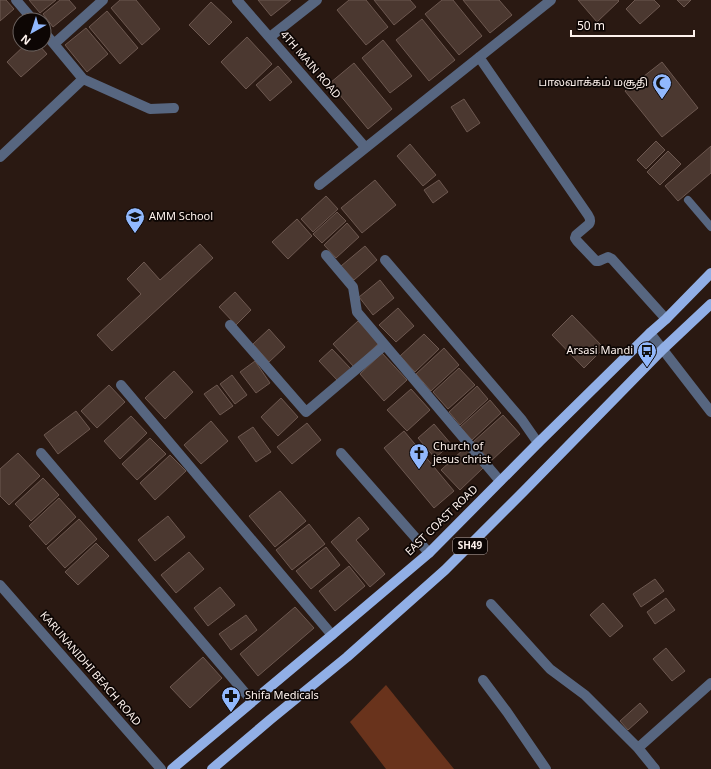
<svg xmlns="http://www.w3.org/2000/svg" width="711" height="769" font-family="Georgia,'Noto Sans Tamil',serif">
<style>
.green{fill:#69331c}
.building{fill:#4b3830;stroke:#6d5850}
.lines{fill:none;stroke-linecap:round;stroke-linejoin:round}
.lane{stroke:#576680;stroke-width:8}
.street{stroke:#576680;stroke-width:10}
.primary{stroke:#91afe6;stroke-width:10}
.labels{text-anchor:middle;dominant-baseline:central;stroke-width:3.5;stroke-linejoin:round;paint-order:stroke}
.shield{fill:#0d0604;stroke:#b6aba7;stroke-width:1}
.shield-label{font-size:10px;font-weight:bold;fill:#fef2ed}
.street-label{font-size:11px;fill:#fef2ed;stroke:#0d0604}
.poi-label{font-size:11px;fill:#fef2ed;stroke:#0d0604;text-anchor:start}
</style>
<rect width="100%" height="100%" fill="#2a1912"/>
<path class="green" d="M386 685 454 769H386L350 722Z"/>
<path class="building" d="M0 0H6L14 9 0 21Z
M29 0H56L40 13Z
M60 0H69L76 8 53 27 43 14Z
M120 0H136L160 29 142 45 111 8Z
M258 0H291L271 16Z
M349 0H366L388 27 366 45 337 10Z
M374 0H410L416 7 394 25Z
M442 0H453L482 36 459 55 425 14Z
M463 0H499L512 15 490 33Z
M578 0H618L619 1 597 22Z
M635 0H654L660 6 640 24 626 9Z
M677 0H691L684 7Z
M211 2 232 22 209 45 189 25Z
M107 11 138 48 120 64 89 27Z
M422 19 455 60 429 81 396 40Z
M86 28 108 54 87 72 65 45Z
M247 37 272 64 246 89 221 62Z
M383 40 412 76 390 93 362 58Z
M26 44H38L47 54 21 77 7 62Z
M662 62 698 108 662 137 625 91Z
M354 63 392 109 368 129 330 83Z
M278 66 292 82 270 101 256 85Z
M464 99 480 123 467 132 451 107Z
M656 141 665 150 646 169 637 160Z
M410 144 436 175 423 186 397 156Z
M711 146V173L678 201 665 186Z
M668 151 681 164 660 185 647 172Z
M375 180 396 205 362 233 341 208Z
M439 180 448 192 433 203 424 190Z
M326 196 338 209 313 232 301 219Z
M337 212 346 221 322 243 313 234Z
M297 219 312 236 288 259 272 242Z
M347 223 359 237 336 258 324 245Z
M200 244 213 258 112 351 97 335 141 294 127 279 144 262 160 280Z
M365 246 377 260 354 280 341 266Z
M380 280 394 298 373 315 359 297Z
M235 292 251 310 236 325 219 307Z
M398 308 414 326 396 342 379 325Z
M572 315 604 348 584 368 552 335Z
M358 321 379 343 354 367 333 344Z
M269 329 285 347 269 362 253 344Z
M424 334 439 349 415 372 400 356Z
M444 348 459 365 431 391 416 374Z
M332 349 351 369 338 381 319 361Z
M382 353 407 380 384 401 360 374Z
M255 361 270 383 256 393 240 372Z
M459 368 475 385 448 409 433 392Z
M174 371 193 392 165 419 145 398Z
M232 375 247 395 235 404 220 384Z
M109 385 125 402 97 428 81 411Z
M217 385 233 406 220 415 204 394Z
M477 386 488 399 460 425 449 412Z
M411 389 430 410 407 431 387 410Z
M281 398 298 417 278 436 261 417Z
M490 400 501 413 472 440 460 427Z
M76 411 90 429 58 454 44 435Z
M503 415 520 434 491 461 473 442Z
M131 416 147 433 120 459 104 441Z
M211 421 228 441 201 464 184 445Z
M307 423 321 440 292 464 277 447Z
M434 424 451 444 435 458 418 438Z
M253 427 271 452 256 462 238 437Z
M404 431 454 491 434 508 384 448Z
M150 438 166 454 137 480 122 464Z
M465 448 483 468 460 490 441 470Z
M18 453 40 476 9 505 0 496V469Z
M170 455 186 471 155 500 140 483Z
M43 478 59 495 31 521 15 504Z
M280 491 306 521 275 547 249 516Z
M59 498 76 517 46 545 29 526Z
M168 516 185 537 155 561 138 540Z
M359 517 369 529 356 540 385 574 370 587 331 542Z
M79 519 97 539 65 568 47 548Z
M309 524 325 544 292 570 276 550Z
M96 543 109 556 78 585 65 572Z
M326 547 340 565 311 589 296 571Z
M189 552 204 569 176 593 161 575Z
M349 566 365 586 335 611 319 591Z
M655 579 664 591 641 607 633 594Z
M220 587 235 605 208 626 194 608Z
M666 598 675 610 655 624 647 612Z
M603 603 623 626 610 637 590 615Z
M295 607 314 628 258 676 240 654Z
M246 615 257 630 231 650 219 634Z
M666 648 685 671 672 681 653 659Z
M203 657 222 678 190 708 170 687Z
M640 703 648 712 628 730 620 721Z"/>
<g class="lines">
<path class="lane" d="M688 200 711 227"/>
<path class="street" d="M16 0 33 20
M237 0 365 147
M44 32 83 79 150 109 174 108
M270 37 317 0
M54 44 103 0
M479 57 588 215C590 218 591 221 589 224L576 235 575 238 577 241 596 261H599L608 257 612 259 666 319
M0 157 83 79
M319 185 551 0
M326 255 353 287 357 312 500 481
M385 260 522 420 538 443
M230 325 306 412 385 345
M650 333 711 412
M121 385 332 635
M41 453 252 701
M341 453 429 553
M0 585 161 769
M491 604 550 669 585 695 638 748 655 769
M483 680 507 712 546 769
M638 748 711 683"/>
<path class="primary" d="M172 769 332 635 429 553 538 443 650 333 666 319 711 273
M212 769 271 719 347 657 445 570 524 491 663 349 711 304"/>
</g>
<defs>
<symbol id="mosque-pin" viewBox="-11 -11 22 30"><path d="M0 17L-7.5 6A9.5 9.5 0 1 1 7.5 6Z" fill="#91b8fd" stroke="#0d0604"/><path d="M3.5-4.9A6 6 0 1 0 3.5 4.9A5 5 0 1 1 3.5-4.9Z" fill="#111"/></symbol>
<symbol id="school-pin" viewBox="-11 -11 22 30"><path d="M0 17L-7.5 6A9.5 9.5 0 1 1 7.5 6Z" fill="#91b8fd" stroke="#0d0604"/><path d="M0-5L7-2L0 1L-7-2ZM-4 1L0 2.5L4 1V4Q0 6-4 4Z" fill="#111"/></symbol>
<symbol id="bus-pin" viewBox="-11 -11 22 30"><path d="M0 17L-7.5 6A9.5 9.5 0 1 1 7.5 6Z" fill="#91b8fd" stroke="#0d0604"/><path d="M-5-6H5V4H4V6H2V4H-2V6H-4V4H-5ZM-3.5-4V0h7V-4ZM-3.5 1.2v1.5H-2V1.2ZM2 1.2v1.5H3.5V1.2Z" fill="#111"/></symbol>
<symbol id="church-pin" viewBox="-11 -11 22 30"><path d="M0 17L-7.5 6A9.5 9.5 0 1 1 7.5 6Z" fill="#91b8fd" stroke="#0d0604"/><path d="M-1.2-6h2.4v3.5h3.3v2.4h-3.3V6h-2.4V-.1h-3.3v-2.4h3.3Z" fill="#111"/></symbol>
<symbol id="pharmacy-pin" viewBox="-11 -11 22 30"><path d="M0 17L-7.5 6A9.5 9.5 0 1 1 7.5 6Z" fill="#91b8fd" stroke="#0d0604"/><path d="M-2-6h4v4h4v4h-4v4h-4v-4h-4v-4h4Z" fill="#111"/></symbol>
</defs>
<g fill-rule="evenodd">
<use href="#mosque-pin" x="651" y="72" width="22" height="30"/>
<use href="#school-pin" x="124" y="206" width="22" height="30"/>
<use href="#bus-pin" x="636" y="340" width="22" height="30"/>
<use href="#church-pin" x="408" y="442" width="22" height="30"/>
<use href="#pharmacy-pin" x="220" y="685" width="22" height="30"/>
</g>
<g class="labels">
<rect class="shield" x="453" y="538" width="34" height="16" rx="3"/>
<g class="shield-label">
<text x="470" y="546">SH49</text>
</g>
<g class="street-label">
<text transform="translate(310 65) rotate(49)">4TH MAIN ROAD</text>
<text transform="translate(442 521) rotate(-44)">EAST COAST ROAD</text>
<text transform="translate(90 669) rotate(49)">KARUNANIDHI BEACH ROAD</text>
</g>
<g class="poi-label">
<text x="648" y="83" text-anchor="end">பாலவாக்கம் மசூதி</text>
<text x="149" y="217">AMM School</text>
<text x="633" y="351" text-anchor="end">Arsasi Mandi</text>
<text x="433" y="447">Church of<tspan x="433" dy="13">jesus christ</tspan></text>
<text x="245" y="696">Shifa Medicals</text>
</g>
</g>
<g transform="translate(32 32) rotate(219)"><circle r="19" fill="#0d0604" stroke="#6d6461"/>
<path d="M0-3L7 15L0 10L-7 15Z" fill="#91b8fd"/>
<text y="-6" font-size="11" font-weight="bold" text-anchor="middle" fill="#fef2ed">N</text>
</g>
<path d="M571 30v6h123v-6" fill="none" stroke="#fef2ed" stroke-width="2"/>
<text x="577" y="30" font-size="12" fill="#fef2ed" stroke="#0d0604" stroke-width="3" paint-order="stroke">50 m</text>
</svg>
